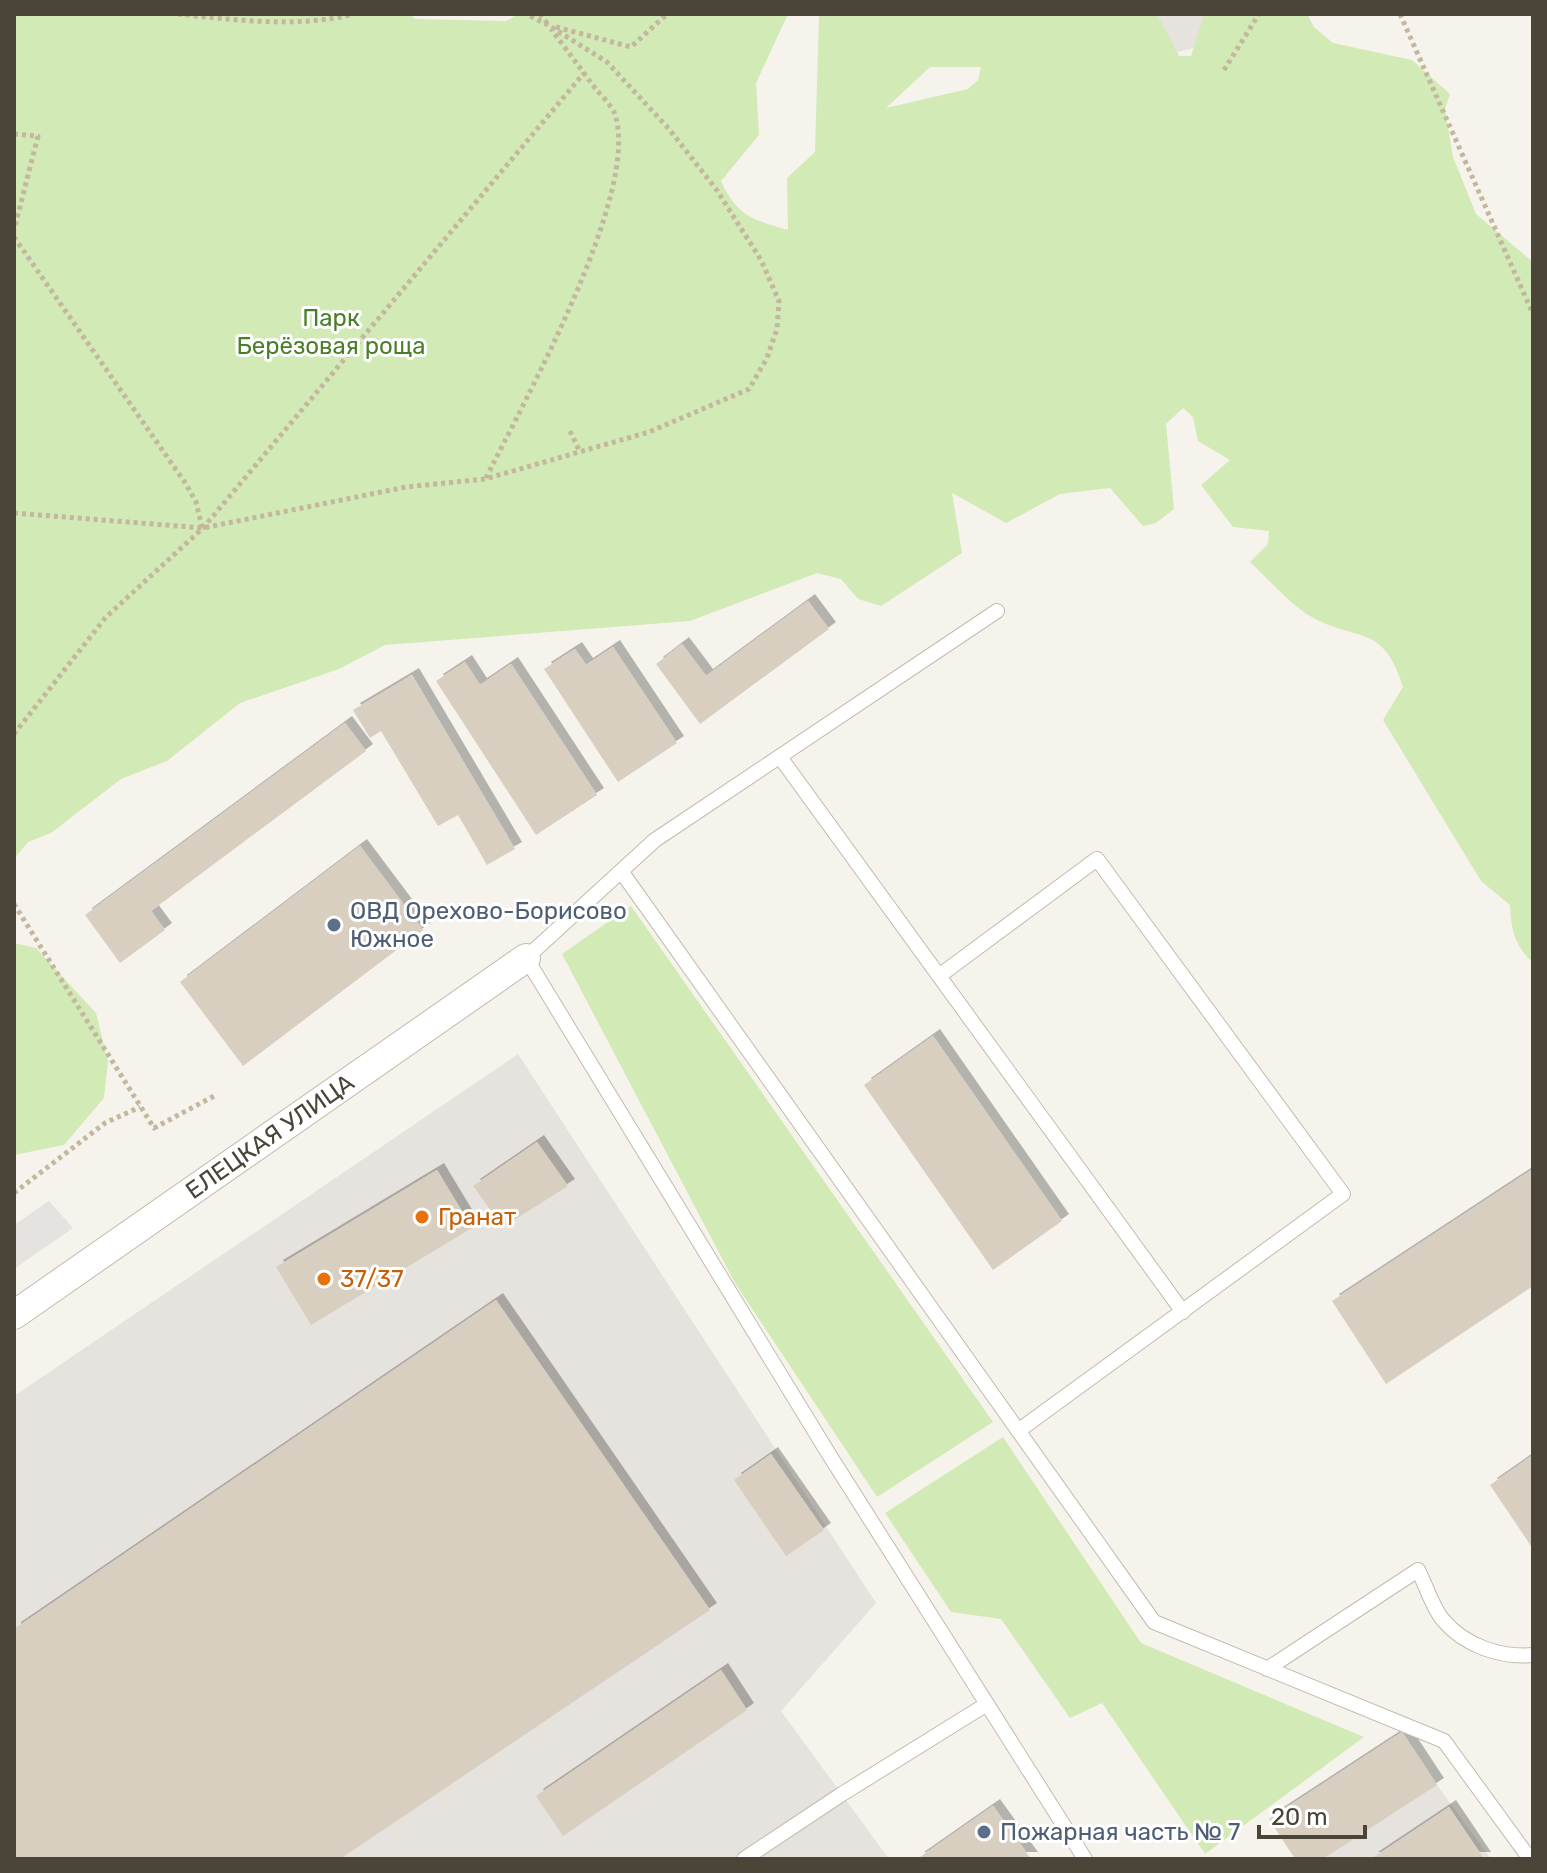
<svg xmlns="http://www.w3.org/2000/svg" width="1547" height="1873" font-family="Rubik,sans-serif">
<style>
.industrial{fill:#e6e2dd}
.green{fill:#d2eab5;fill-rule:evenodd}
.parking{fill:#e5e3e0}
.building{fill:#d8cfc1;filter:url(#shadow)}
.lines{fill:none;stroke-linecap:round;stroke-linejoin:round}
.service-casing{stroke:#c2bbae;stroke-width:16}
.minor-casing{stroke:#c2bbae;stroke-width:30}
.path{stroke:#c4b79f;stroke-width:5;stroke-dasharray:4 4;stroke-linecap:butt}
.service{stroke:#fff;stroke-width:14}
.minor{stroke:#fff;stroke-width:28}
.service-dot{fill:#5c6f8a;stroke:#fff;stroke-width:3}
.food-dot{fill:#e8710a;stroke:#fff;stroke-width:3}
.labels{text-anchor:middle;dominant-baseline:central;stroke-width:6;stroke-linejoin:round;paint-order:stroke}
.park-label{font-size:24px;fill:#4a7f2a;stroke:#fff}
.service-label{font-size:24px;fill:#4e5e75;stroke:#fff;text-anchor:start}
.street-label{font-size:24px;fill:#4b4439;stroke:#fff}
.food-label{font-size:24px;fill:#c56008;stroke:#fff;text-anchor:start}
</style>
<defs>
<filter id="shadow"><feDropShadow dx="7" dy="-7" stdDeviation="0" flood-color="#0004"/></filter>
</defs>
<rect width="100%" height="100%" fill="#f6f3ec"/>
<path class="industrial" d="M1157 14H1224L1231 38 1144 61Z
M518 1054 876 1603 781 1711 889 1859H14V1396Z
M1437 1785 1491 1859H1323Z"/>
<path class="green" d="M14 14H410L415 19 506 21 519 14H788L756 83 759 135 721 181C737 216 753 220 788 230L787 178 815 152 819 14H1157L1179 56H1191L1204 14H1307L1314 27 1333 43 1412 60 1450 94 1445 109 1453 157 1476 214 1533 262V963C1515 946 1511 930 1510 905L1481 881 1383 720 1403 687C1383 622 1357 643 1310 616 1292 606 1266 577 1250 562L1268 544 1269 531 1233 527 1201 485 1230 460 1198 441 1193 417 1183 408 1166 424 1174 509 1156 523 1143 526 1110 488 1060 494 1006 523 952 493 962 553 881 606 858 599 841 579 817 573 690 621 385 645 339 669 240 703 167 761 121 779 51 833 28 842 14 859ZM930 67H981L978 80 968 89 886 108Z
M631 906 993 1422 877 1497 735 1283 562 954Z
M14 943 36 948 96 1013 108 1062 104 1098 64 1145 14 1155Z
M1003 1437 1141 1643 1364 1737 1205 1854 1102 1703 1070 1718 1001 1619 951 1612 885 1513Z"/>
<path class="parking" d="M49 1201 73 1228 14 1269V1225Z"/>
<path class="building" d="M808 601 829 629 700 724 656 664 682 644 706 676Z
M613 647 677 743 618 782 544 669 575 649 586 665Z
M465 662 480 685 511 664 597 795 536 835 436 681Z
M412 675 515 849 487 865 458 815 438 826 381 731 370 738 353 710Z
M345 723 366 751 151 911 165 930 120 963 85 915Z
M360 846 423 930 243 1066 180 982Z
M933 1036 1062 1221 993 1270 864 1085Z
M537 1142 568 1186 503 1227 473 1186Z
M1533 1169V1286L1386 1384 1332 1301Z
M437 1170 472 1228 311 1325 276 1267Z
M496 1300 710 1610 340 1859H14V1629Z
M771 1454 824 1530 786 1556 734 1480Z
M1533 1455V1549L1490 1485Z
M721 1670 747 1710 563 1836 536 1796Z
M1402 1732 1437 1785 1323 1859H1295L1269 1819Z
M993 1806 1031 1859H917Z
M1449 1807 1484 1859H1371Z"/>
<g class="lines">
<defs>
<path id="service" d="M997 611 655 840 526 958 825 1448 1085 1859
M780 757 1183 1312
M621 871 1154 1622 1444 1741 1530 1859
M939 976 1097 859 1343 1194 1018 1431
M1267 1669 1418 1570C1426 1585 1432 1607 1443 1620 1465 1646 1501 1658 1533 1655
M744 1859 842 1794 987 1704"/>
<g id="minor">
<path id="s1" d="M14 1315 526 958"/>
</g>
</defs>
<use href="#service" class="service-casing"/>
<use href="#minor" class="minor-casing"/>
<path class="path" d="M178 14C231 20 303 28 353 14
M540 14 547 23
M1400 14 1533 314
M556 27 631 47 667 14
M1224 70 1259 14
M14 134 38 136 14 230
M14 237 186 484 196 502 202 527
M570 431 580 452
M486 478C522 405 644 188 614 112 610 104 601 95 595 88 580 68 566 49 551 29
M14 513 203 528 406 487 485 479 649 432 749 389 767 358 777 329 779 301 761 260 716 189 669 129 607 62 548 25 526 14
M14 734 106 617 203 528 584 73
M14 904 154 1128 216 1095
M14 1193 105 1123 140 1107"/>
<use href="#service" class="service"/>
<use href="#minor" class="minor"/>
</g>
<g class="service-dot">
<circle cx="334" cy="925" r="8"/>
<circle cx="984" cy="1832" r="8"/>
</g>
<g class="food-dot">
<circle cx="422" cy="1217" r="8"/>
<circle cx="324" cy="1279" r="8"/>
</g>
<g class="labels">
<g class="park-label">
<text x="331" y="318">Парк<tspan x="331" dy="28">Берёзовая роща</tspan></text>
</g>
<g class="service-label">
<text x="350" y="911">ОВД Орехово-Борисово<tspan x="350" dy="28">Южное</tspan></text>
<text x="1000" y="1832">Пожарная часть № 7</text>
</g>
<g class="street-label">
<text stroke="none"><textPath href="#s1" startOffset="312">ЕЛЕЦКАЯ УЛИЦА</textPath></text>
</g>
<g class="food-label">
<text x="438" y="1217">Гранат</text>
<text x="340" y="1279">37/37</text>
</g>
</g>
<rect width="1547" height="1873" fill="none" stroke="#4b4439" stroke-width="32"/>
<path d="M1259 1825v12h106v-12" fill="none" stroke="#4b4439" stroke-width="4"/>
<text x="1271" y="1825" font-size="24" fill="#4b4439" stroke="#ffffff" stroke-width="6" paint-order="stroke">20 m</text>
</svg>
